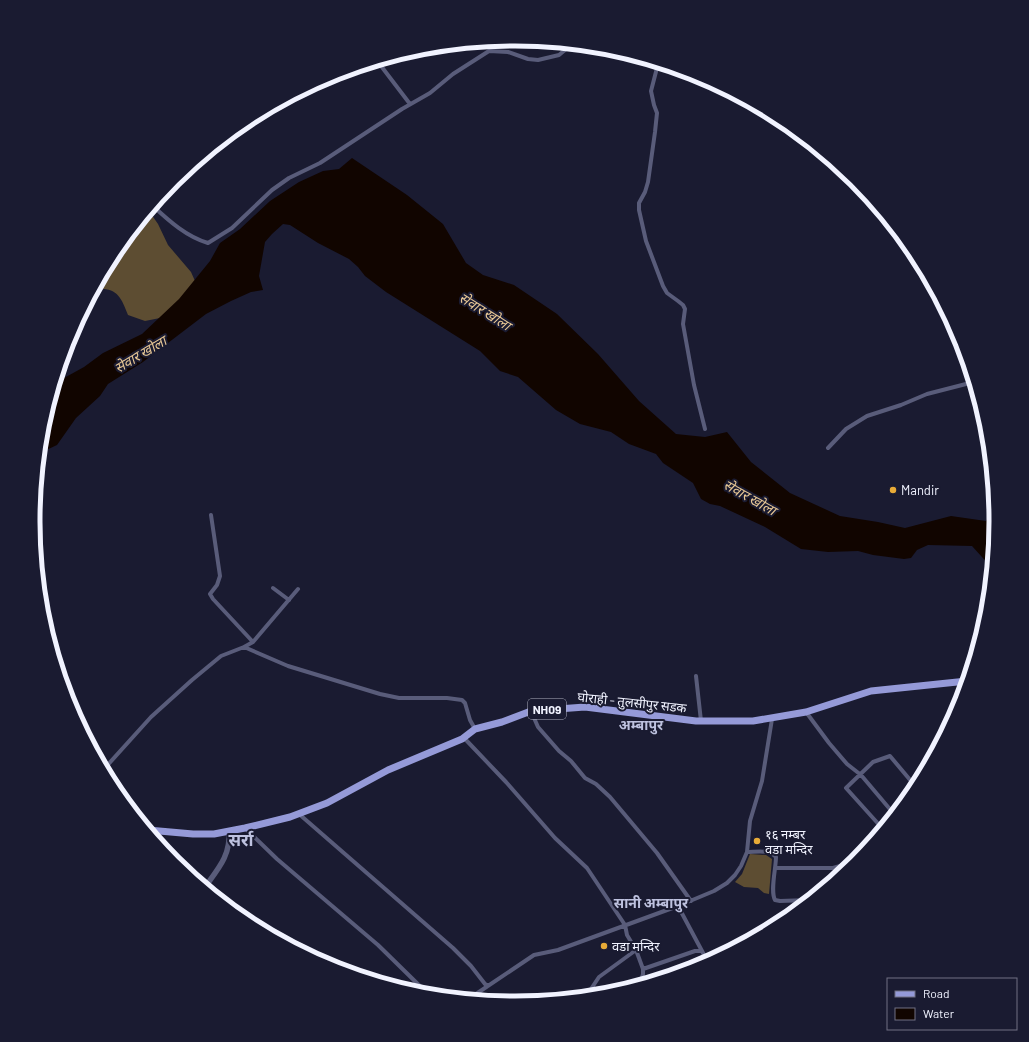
<svg xmlns="http://www.w3.org/2000/svg" width="1029" height="1042" font-family="Barlow,'Noto Sans Devanagari',sans-serif">
<style>
.forest{fill:#5d4d32}
.water{fill:#110500}
.lines{fill:none;stroke-linecap:round;stroke-linejoin:round}
.minor{stroke:#595c7a;stroke-width:4}
.tertiary{stroke:#595c7a;stroke-width:5.5}
.primary{stroke:#959ad8;stroke-width:7}
.poi-dot{fill:#e8ab37;stroke:#1a1b31;stroke-width:1.5}
.labels{text-anchor:middle;dominant-baseline:central;stroke-width:4;stroke-linejoin:round;paint-order:stroke}
.shield{fill:#1a1b31;stroke:#b0b2c1;stroke-width:1}
.shield-label{font-size:12px;font-weight:bold;fill:#f1f3ff}
.poi-label{font-size:13px;fill:#f1f3ff;stroke:#1a1b31;text-anchor:start}
.street-label{font-size:13px;fill:#f1f3ff;stroke:#1a1b31}
.water-label{font-size:14px;font-style:italic;fill:#eac996;stroke:#1a1b31}
.neighbourhood-label{font-size:14px;font-weight:bold;fill:#bec2df;stroke:#1a1b31}
.district-label{font-size:17px;font-weight:bold;fill:#bec2df;stroke:#1a1b31}
.rim{fill:none;stroke:#f1f3ff;stroke-width:5}
</style>
<rect width="100%" height="100%" fill="#1a1b31"/>
<path class="forest" d="M149 211 158 224 168 245 191 272 195 281 165 317 145 321 128 315C121 297 117 287 95 289L114 253Z
M750 854 766 855 772 859 769 894 764 893 758 888 744 887 735 882 742 874Z"/>
<path class="water" d="M352 158 407 195 443 224 466 263 483 275 514 285 557 314 598 354 639 401 676 434 705 437 727 432 751 462 790 493 840 516 878 522 905 528 951 516 986 521 991 511H995L996 521 991 567 972 546 928 545 917 550 911 558 904 559 873 555 858 551 828 552 801 549 765 527 720 506 710 504 701 499 693 483 663 463 656 454 629 444 611 432 580 424 556 410 518 377 500 371 480 351 386 292 365 276 358 267 349 259 318 243 290 225 283 224 272 234 265 242 259 276 263 290 251 292 231 301 206 314 143 362 108 384 100 396 76 418 57 445 40 453 42 427 55 383 84 367 103 353 142 334 179 299 210 261 220 243 240 229 270 201 299 182 323 171 339 169Z"/>
<g class="lines">
<path class="minor" d="M604 48 615 55 624 54
M378 62 410 104
M658 64 651 91 654 105 657 113 655 132 648 182 645 192 639 203V210L646 241 663 286 667 293 678 301 683 305 685 309 683 324 694 385 705 429
M153 206C169 221 187 237 208 243L232 228 272 190 289 178 320 163 402 109 430 93 453 74 489 51 508 52 528 59 538 60 559 55 571 45
M828 448 846 429 867 416 901 405 927 394 966 384 973 383
M211 515 220 576 217 585 210 594 213 599 253 642
M273 588 289 600
M244 647 253 642 298 589
M696 676 701 721
M531 711 538 727 559 751 571 761 585 778 596 784 610 797 657 853 691 901
M806 712 829 743 847 764 861 775 894 814
M462 739 466 740 506 782 555 838 587 868 625 925 627 935 636 950 643 969V974L640 984
M104 769 151 717 192 680 221 656 244 647 288 666 380 694 399 698H447L462 700 465 703 470 720 475 729
M299 814 453 948 471 966 485 984 488 986
M245 828 277 859 378 945 428 994
M882 828 846 788 873 762 890 756 916 787
M747 852C756 852 769 849 776 857 776 868 770 891 775 900L780 901 808 900
M776 868H833L854 862
M678 906 702 951
M643 969 695 951H702L704 955V963
M587 995 599 977 636 950
M470 998 534 955 558 950 678 906 714 891 727 883 735 875 741 866 747 852 750 821 762 781 772 719"/>
<path class="tertiary" d="M205 887C218 869 231 855 229 831"/>
<path class="primary" d="M148 830 193 834H214L245 828 290 817 327 803 388 770 462 739 475 729 502 722 531 711 585 707 696 721H753L806 712 871 691 967 681"/>
</g>
<g class="poi-dot">
<circle cx="893" cy="490" r="4"/>
<circle cx="757" cy="841" r="4"/>
<circle cx="604" cy="946" r="4"/>
</g>
<g class="labels">
<rect class="shield" x="528" y="699" width="38" height="20" rx="3"/>
<g class="shield-label">
<text x="547" y="709">NH09</text>
</g>
<g class="poi-label">
<text x="901" y="490">Mandir</text>
<text x="765" y="834">१६ नम्बर<tspan x="765" dy="15">वडा मन्दिर</tspan></text>
<text x="612" y="946">वडा मन्दिर</text>
</g>
<g class="street-label">
<text transform="translate(632 702) rotate(6)">घोराही - तुलसीपुर सडक</text>
</g>
<g class="water-label">
<text transform="translate(485 311) rotate(32)">सेवार खोला</text>
<text transform="translate(140 354) rotate(-31)">सेवार खोला</text>
<text transform="translate(750 497) rotate(29)">सेवार खोला</text>
</g>
<g class="neighbourhood-label">
<text x="641" y="724">अम्बापुर</text>
<text x="651" y="902">सानी अम्बापुर</text>
</g>
<g class="district-label">
<text x="241" y="839">सर्रा</text>
</g>
</g>
<path d="M0 0H1029V1042H0ZM514 46H515A474 474 0 0 1 989 520V522A474 474 0 0 1 515 996H514A474 474 0 0 1 40 522V520A474 474 0 0 1 514 46Z" fill="#1a1b31" fill-rule="evenodd"/>
<path class="rim" d="M514 46H515A474 474 0 0 1 989 520V522A474 474 0 0 1 515 996H514A474 474 0 0 1 40 522V520A474 474 0 0 1 514 46Z"/>
<rect x="887" y="978" width="130" height="52" fill="#1a1b31" stroke="#707183"/>
<rect x="895" y="991" width="20" height="6" fill="#959ad8" stroke="#707183"/>
<text x="923" y="998" font-size="12" fill="#f1f3ff">Road</text>
<rect x="895" y="1008" width="20" height="12" fill="#110500" stroke="#707183"/>
<text x="923" y="1018" font-size="12" fill="#f1f3ff">Water</text>
</svg>
